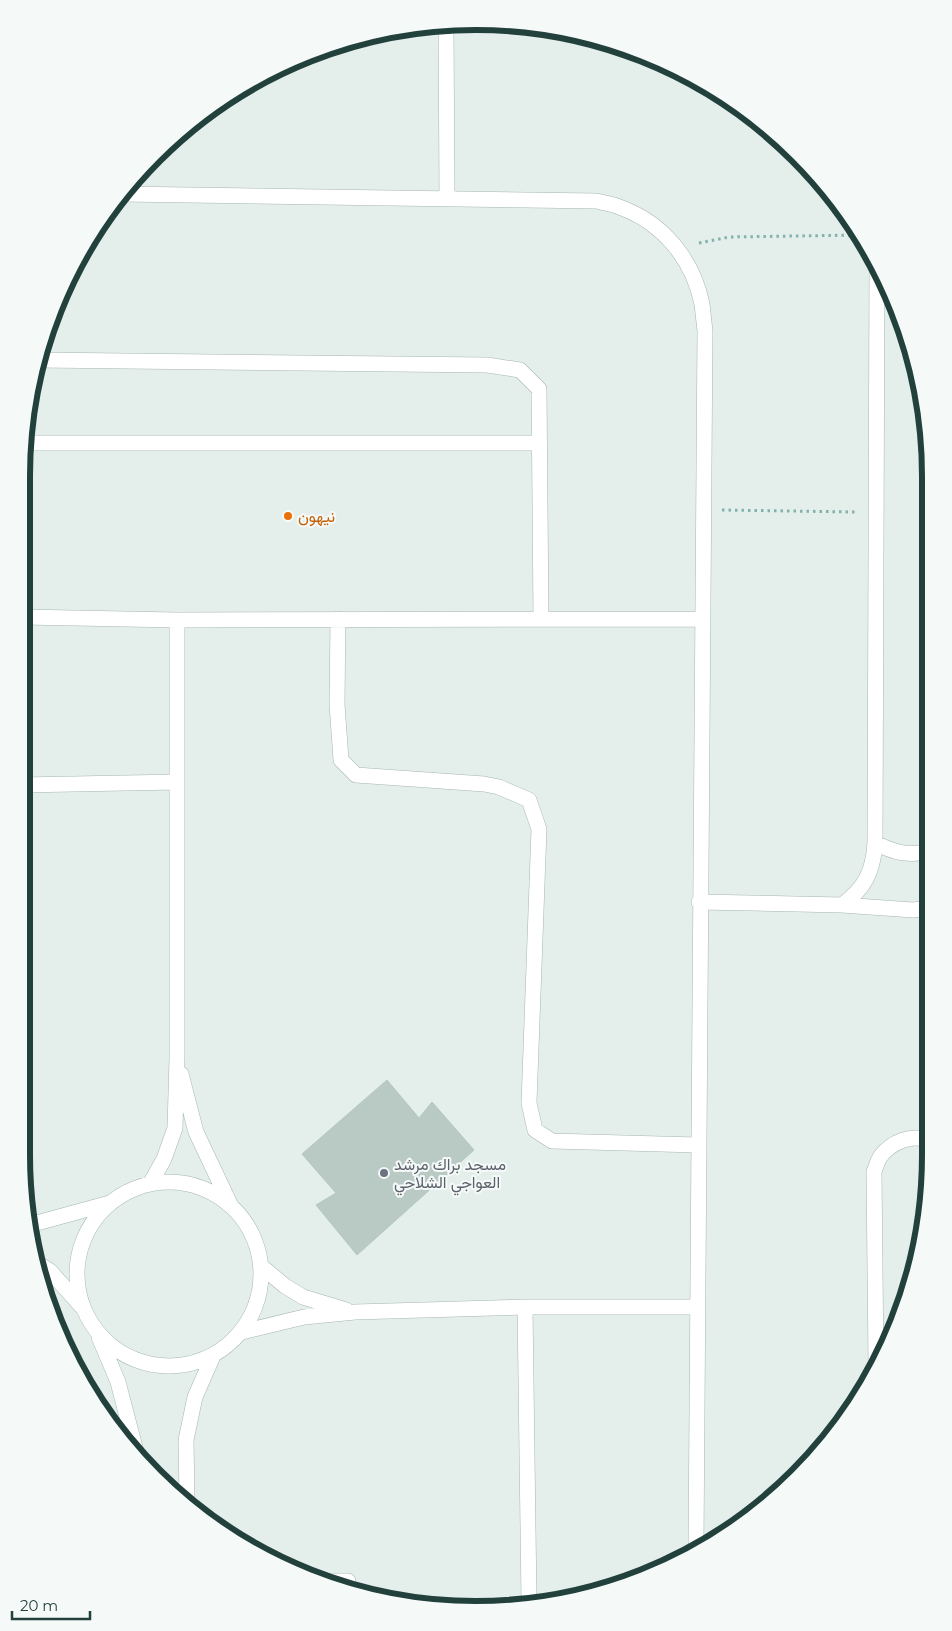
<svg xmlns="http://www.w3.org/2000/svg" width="952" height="1631" font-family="Montserrat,Vazirmatn,sans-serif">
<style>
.building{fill:#b9c9c4;stroke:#b5c8c3}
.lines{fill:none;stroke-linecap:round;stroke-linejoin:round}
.minor-casing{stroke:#a6b7b3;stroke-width:16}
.path{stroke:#82b3ab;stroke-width:3;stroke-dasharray:2.5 4;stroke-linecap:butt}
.minor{stroke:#fff;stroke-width:15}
.food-dot{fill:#e8710a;stroke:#f5faf8;stroke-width:2}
.worship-dot{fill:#6b7280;stroke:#f5faf8;stroke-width:2}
.labels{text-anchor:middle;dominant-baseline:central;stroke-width:4;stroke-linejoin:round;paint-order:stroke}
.food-label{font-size:16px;fill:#c56008;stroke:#f5faf8;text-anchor:start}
.worship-label{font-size:16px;fill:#5b616d;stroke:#f5faf8;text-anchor:start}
.rim{fill:none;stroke:#22413d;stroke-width:6}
</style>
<rect width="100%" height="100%" fill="#e4eeeb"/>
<path class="building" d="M387 1080 419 1118 432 1102 474 1150 357 1255 316 1205 336 1193 302 1154Z"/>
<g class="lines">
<defs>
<path id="minor" d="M446 24 447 198
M122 194 596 201C605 203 614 204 622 208 664 224 693 260 702 304 703 313 704 322 705 331 700 736 696 1141 696 1546
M877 264 875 843C873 872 865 888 842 905L913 910 930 908
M39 360 487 365 520 370 539 389 541 619
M23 443H539
M22 617 177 620 701 619
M338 619 337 704 341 760 356 775 484 784 499 787 529 800 539 829 529 1103 535 1130 552 1141 697 1145
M22 785 177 782
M875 843C893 852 910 857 930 851
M699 902 842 905
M181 1074 196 1132 230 1204
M77 1274a92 92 0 1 1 184 0a92 92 0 1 1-184 0Z
M150 1184 164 1159 175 1128 177 1058V620
M33 1224 110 1203
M39 1264 50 1271 82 1307
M261 1266 285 1286 303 1297 346 1310
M525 1307 529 1601
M242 1332 304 1317 355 1312 525 1307H696
M99 1337 118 1382 136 1451
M876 1363 874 1172C876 1167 877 1162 880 1157 891 1142 912 1133 930 1141
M115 1431 131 1432
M187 1499 186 1440 195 1397 213 1356
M321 1581H348"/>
</defs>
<use href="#minor" class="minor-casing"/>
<path class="path" d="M699 243 729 237 860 235
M722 510 856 512"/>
<use href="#minor" class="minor"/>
</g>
<circle class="food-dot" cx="288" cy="516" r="5"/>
<circle class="worship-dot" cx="384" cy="1173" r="5"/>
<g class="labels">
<g class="food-label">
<text x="298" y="516">نيهون</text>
</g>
<g class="worship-label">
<text x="394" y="1164">مسجد براك مرشد<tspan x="394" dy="18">العواجي الشلاحي</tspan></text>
</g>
</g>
<path d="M0 0H952V1631H0ZM476 30H476A446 446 0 0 1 922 476V1155A446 446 0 0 1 476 1601H476A446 446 0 0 1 30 1155V476A446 446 0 0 1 476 30Z" fill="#f5faf8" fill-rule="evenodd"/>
<path class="rim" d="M476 30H476A446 446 0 0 1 922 476V1155A446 446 0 0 1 476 1601H476A446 446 0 0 1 30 1155V476A446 446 0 0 1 476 30Z"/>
<path d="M12 1611v8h78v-8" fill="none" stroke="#22413d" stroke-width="2.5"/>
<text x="20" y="1611" font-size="15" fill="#22413d" stroke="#f5faf8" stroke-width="4" paint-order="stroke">20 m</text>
</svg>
